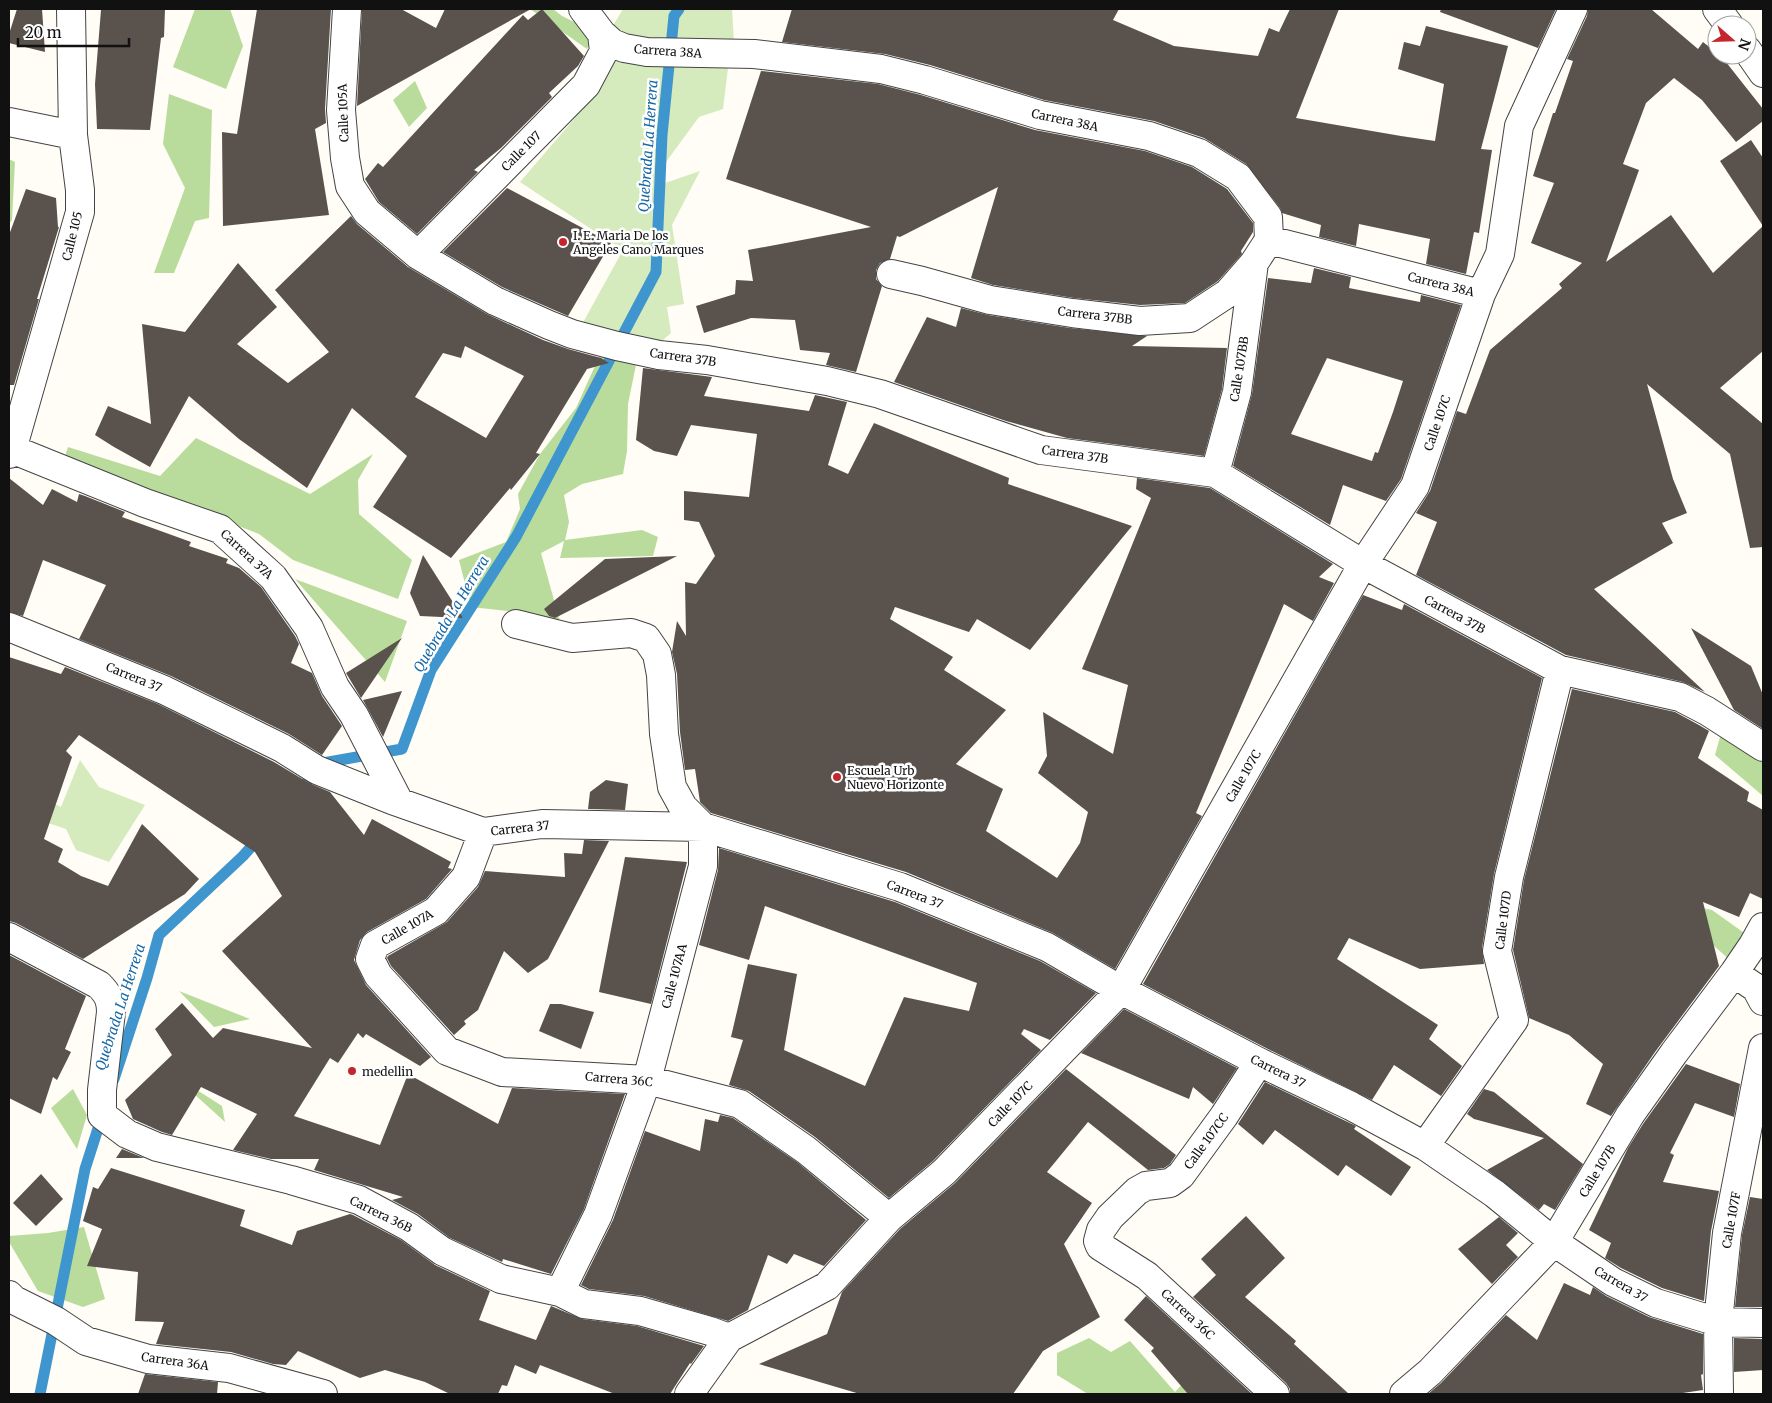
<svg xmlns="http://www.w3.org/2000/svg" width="1772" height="1403" font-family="Merriweather,serif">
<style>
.green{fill:#d5ebbd}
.forest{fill:#b9dc9c}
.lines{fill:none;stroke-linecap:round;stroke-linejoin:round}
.stream{stroke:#3f96cf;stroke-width:11}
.building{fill:#5a524d;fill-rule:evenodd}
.minor-casing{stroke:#444;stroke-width:30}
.minor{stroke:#fff;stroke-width:28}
.poi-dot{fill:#c4262e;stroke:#fff;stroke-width:2}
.labels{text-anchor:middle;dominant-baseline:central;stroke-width:5;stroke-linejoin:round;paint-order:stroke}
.street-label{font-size:12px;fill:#111;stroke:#fff}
.poi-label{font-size:12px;fill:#111;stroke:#fff;text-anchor:start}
.water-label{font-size:14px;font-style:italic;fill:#1768a6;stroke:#fff}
</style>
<rect width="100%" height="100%" fill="#fffdf5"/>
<path class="green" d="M623 9H732L734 42 616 40 614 24Z
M614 52 728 68 723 109 699 117 666 162 665 183 700 171 672 225 684 304 667 307 671 333 662 341 604 334 581 326 623 250 520 182 586 105Z
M80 760 99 787 145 805 109 862 76 850 66 829 9 810V784L23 787 61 807Z"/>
<path class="forest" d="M195 9H230L243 46 226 89 173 67Z
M530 9H553L562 16 595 32 587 49Z
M415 81 427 108 409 127 393 100Z
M169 94 212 110 209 218 195 221 174 273H154L185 188 163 144Z
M9 159 15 162 12 220 9 224Z
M599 357 637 360 628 404 627 451 623 474 582 484 564 495 569 522 565 540 642 530 658 537 653 556 560 558 564 541 541 553 560 622 516 612 471 607 459 560 506 542 520 509 518 494 540 454 576 408Z
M196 438 310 494 373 454 358 480 359 514 412 560 398 599 293 560 259 534 64 459 68 447 160 476Z
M295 579 407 621 385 682Z
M1722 730 1763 757V796L1715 755Z
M1702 908 1712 910 1747 935 1732 962 1693 927Z
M179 991 250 1019 214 1027Z
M172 1074 222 1106 225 1122Z
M73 1089 87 1115 77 1149 51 1108Z
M84 1227 105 1299 83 1307 38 1291 9 1242V1236L48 1233Z
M1089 1338 1111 1352 1130 1341 1175 1392 1198 1367 1219 1386 1216 1394H1088L1057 1375V1353Z"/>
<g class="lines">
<path class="stream" d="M298 793 323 763 402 749 431 670 516 537 656 272 662 135 674 16 679 9
M114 1079 147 978 159 935 243 856 260 837
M40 1394 85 1169 102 1116"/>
</g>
<path class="building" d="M17 9H42L45 52 9 43V34Z
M165 9 164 37 161 38 150 130 97 129 95 84 101 10Z
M257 9H331L325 109 326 123 315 129 329 215 223 226 222 132 237 134Z
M362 9H401L436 28 445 9H531L357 106Z
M542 9 584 56 578 66 549 93 552 97 501 148 474 170 478 172 417 234 379 202 365 179 378 163 383 167 523 15 528 20Z
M792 9H1119L1113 20 1174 46 1258 56 1269 28 1279 32 1290 9H1339L1296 118 1401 136 1435 141 1444 84 1398 69 1404 42 1420 46 1426 26 1508 46 1481 149 1492 150 1479 233 1474 232 1466 274 1426 264 1430 239 1359 224 1356 246 1319 237 1321 225 1282 213 1280 208 1246 164 1204 138 1154 121 1044 100 930 65 885 54 782 42Z
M1441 9H1556L1538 48 1440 12Z
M1588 9H1651L1698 49 1703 42 1717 53V55L1722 57 1763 109V121L1736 142 1702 100 1674 78 1646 103 1623 164 1639 170 1606 262 1671 215 1713 273 1763 226V351L1720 388 1763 424V547L1750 548 1730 454 1647 384 1673 479 1687 513 1662 523 1673 543 1594 589 1705 692 1683 682 1566 655 1416 575 1437 522 1416 513 1430 491 1457 411 1466 414 1490 350 1562 288 1559 284 1582 263 1531 243 1554 183 1533 176 1553 113H1555L1573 61 1567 59 1587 16Z
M761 71 878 84 921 95 1035 130 1145 151 1192 167 1227 189 1253 223V232L1241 251 1242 254 1218 281 1185 303 1140 305 1074 298 993 285 971 278 998 187 900 237 897 236 890 259 880 263 876 270V279L882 286 856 372 826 365 830 353 800 350 795 320 751 318 704 333 696 306 735 294 736 280 753 281 748 250 871 227 726 179Z
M1751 140 1763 158V226L1720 161Z
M507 188 611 243 568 316 502 287 443 252Z
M26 189 56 198 58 227H59L37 299H39L14 385H9V235Z
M351 216 357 224 408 267 487 314 543 340 568 349 601 358 609 363 587 369 536 453 540 454 511 490 510 488 451 558 373 507 407 456 352 408 307 488 239 439 189 396 150 467 114 447 95 435 108 406 151 424 142 324 185 332 238 263 277 307 237 344 288 383 329 352 275 290ZM465 346 524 376 486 438 415 397 443 353 461 358Z
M1314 268 1351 277 1349 288 1420 302 1421 295 1461 305 1401 479 1386 501 1343 485 1330 525 1233 466 1252 394 1268 278 1311 283ZM1327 358 1403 381 1393 412 1378 453 1375 452 1372 461 1291 434Z
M961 308 988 315 1070 328 1147 336 1132 346 1227 348 1222 389 1204 456 1067 438 1006 421 894 382 927 317 956 327Z
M643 368 712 377 704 396 809 411 815 395 847 402 828 465 848 474 874 423 1009 478 1008 484 1132 526 1030 650 977 619 969 632 895 607 890 619 953 657 944 670 1006 710 956 764 1003 789 986 831 1057 878 1080 843 1088 812 1038 773 1047 756 1043 712 1113 754 1128 685 1082 669 1151 498 1136 489 1137 478 1210 488 1333 564 1319 577 1334 583 1313 621 1284 604 1196 813 1202 816 1115 969 1053 933 906 872 711 813 700 802 695 769 685 770 680 732 677 674 672 652 677 621 686 636 685 582 696 584 715 556 699 522 684 520V491L749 497 757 434 691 425 677 456 654 451 636 440Z
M9 478 43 505 52 489 77 502 79 494 85 496 125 512 122 517 191 542 189 546 228 559 226 563 239 568 261 587 295 636 299 644 291 663 312 673 322 696 342 726 322 755 289 734 171 676 79 639 106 585 43 560 23 616 9 612Z
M423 555 463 618 420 616 410 593Z
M677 556 555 618 549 616 544 609 605 559Z
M1363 595 1402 610 1404 604 1542 678 1494 874 1482 948 1484 964 1420 969 1349 938 1337 959 1438 1025 1429 1039 1462 1066 1441 1096 1394 1065 1372 1100 1266 1048 1143 984Z
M1691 628 1751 666 1763 695V729L1734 710Z
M402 638 361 698 346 673Z
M9 657 61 674 65 667 158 704 274 762 309 783 330 792 364 835 372 819 451 862 448 868 452 869 426 899 367 932 360 940 354 960 366 985 431 1057 420 1066 366 1034 363 1038 358 1033 338 1063 330 1058 294 1116 380 1145 408 1074 498 1124 512 1088 625 1094 584 1209 551 1274 503 1259 502 1262 450 1238 418 1214 392 1200 403 1197 314 1170 319 1159H271L233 1150 257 1114 201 1087 172 1135 162 1132 133 1119 125 1100 172 1055 155 1029 182 1003 213 1038 223 1028 312 1048 222 951 282 896 255 852 79 735 66 751 72 757 44 839 63 849 58 862 81 876 108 886 142 824 199 879 185 894 83 959 16 923 9 921Z
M1572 689 1675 712 1699 725 1709 731 1698 758 1749 792 1747 801 1763 810V899L1750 893 1739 917 1703 902 1719 966 1655 1052 1611 1116 1586 1104 1603 1064 1569 1035 1529 1018 1513 950 1524 880Z
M402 691 383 737 363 700Z
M606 780 628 784 625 810 588 809 590 792Z
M584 840 609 841 548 959 528 973 504 951 478 1010 464 1021 466 1024 454 1035 391 966 387 958 388 956 447 922 478 887 485 871 565 877 564 853 582 854Z
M719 848 895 902 1040 961 1096 993 1050 1040 1024 1029 1021 1034 1041 1050 933 1161 889 1198 815 1137 749 1091 729 1085 743 1040 731 1037 748 964 797 974 784 1050 865 1086 904 997 969 1011 977 983 765 906 749 960 699 945 718 870Z
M625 857 687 862 651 1004 599 992Z
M9 955 86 996 65 1049 71 1052 57 1080 53 1077 41 1114 9 1098Z
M550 1004H561L594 1012 581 1049 539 1031Z
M1124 1009 1237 1068 1213 1104 1193 1087 1189 1099 1081 1053Z
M1686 1064 1740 1084 1734 1117 1695 1103 1670 1153 1674 1155 1663 1182 1719 1191 1711 1231 1704 1301 1662 1288 1621 1268 1605 1258 1611 1243 1589 1230 1628 1148 1643 1124Z
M1066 1069 1176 1155 1170 1164 1164 1168 1148 1170 1088 1122 1047 1172 1092 1203 1064 1244 1100 1317 1043 1351 1013 1394H860L759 1364 827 1334 842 1292 900 1229 955 1183Z
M1265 1082 1356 1126 1354 1129 1411 1167 1391 1196 1346 1165 1338 1176 1275 1130 1263 1145 1238 1124Z
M1484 1089 1494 1092 1583 1164 1555 1210 1544 1204 1539 1210 1487 1170 1544 1138 1474 1119 1467 1114Z
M720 1115 733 1118 797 1162 866 1220 824 1266 794 1254 787 1264 768 1255 748 1310 728 1321 644 1296 589 1289 581 1285 613 1220 645 1131 700 1151 705 1119 718 1122Z
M122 1149 144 1158H116Z
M111 1168 245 1210 240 1226 292 1245 297 1231 350 1214 353 1215 401 1240 435 1265 490 1291 479 1320 536 1340 551 1306 582 1319 637 1326 704 1346 691 1364 690 1363 670 1394H615L540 1365 536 1374 515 1365 507 1386 502 1385 498 1394H450L425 1382 385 1370 360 1378 298 1351 286 1365 273 1364 231 1352 156 1344 164 1322 135 1321 138 1272 87 1266 102 1229 83 1221 93 1187 98 1189Z
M41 1174 63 1199 36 1226 13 1203Z
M1750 1197 1763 1199V1307H1735L1742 1235Z
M1246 1216 1285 1258 1245 1297 1296 1341 1294 1344 1349 1394H1290V1389L1286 1383 1193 1297 1216 1275 1201 1259Z
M1499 1217 1518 1233 1506 1245 1518 1257 1492 1284 1458 1249Z
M1564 1283 1590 1295 1593 1287 1606 1296 1649 1317 1703 1334V1374L1701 1375 1703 1390 1676 1394H1428L1441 1383 1506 1315 1537 1340Z
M1146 1296 1252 1394H1188L1151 1351 1154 1348 1124 1320Z
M1734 1338 1763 1339V1370L1734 1372Z
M145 1374 218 1382 217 1394H138Z"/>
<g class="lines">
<defs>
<path id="minor" d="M347 9 341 110 345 158 350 186 367 212 418 255 495 301 549 325 572 334 617 346 659 355 707 360 827 381 880 394 1041 450 1215 473 1363 564 1560 670 1680 697 1707 711 1763 747
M583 9 602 34 612 43 624 48 647 52 754 54 881 69 925 80 1040 115 1149 136 1199 153 1238 177 1268 217 1269 240
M1717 9 1729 25
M1747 50 1763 73
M9 122 73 135
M1269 240 1481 294
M418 255 586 85 604 51 602 34
M891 274 922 281 990 300 1072 313 1140 321 1190 318 1228 293 1254 263 1269 240
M9 448 145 503 220 529 273 577 309 628 335 687 354 715 399 802
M9 454 12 450 80 212V190L73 135 71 9
M1215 473 1237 392 1254 263
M516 624 572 638 631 633 646 638 657 654 661 675 664 734 672 787 683 807 703 827V866L647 1080 598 1215 560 1292
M9 627 164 690 282 748 317 770 392 800 483 832 542 824 703 827 900 887 1047 947 1121 990 1259 1062 1351 1106 1425 1146 1495 1194 1554 1242 1613 1282 1656 1303 1718 1322 1763 1323
M483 832 466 877 436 911 375 945 370 959 378 975 447 1051 502 1072 647 1080 740 1104 806 1150 889 1218
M9 937 99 985C108 994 111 1000 111 1012L102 1090V1115L127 1134 157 1147 291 1180 359 1200 409 1227 442 1251 501 1279 560 1292 584 1304 640 1311 710 1331 729 1338
M1734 973 1756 988 1763 1001
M1259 1062 1224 1116 1181 1175 1170 1183 1146 1186 1137 1191 1110 1217 1101 1230 1098 1241 1100 1246 1147 1276 1275 1394
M1425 1146 1514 1020 1497 951 1509 877 1560 670
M9 1295 14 1300 56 1321 86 1341 148 1359 229 1368 323 1394
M689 1394 729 1338 827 1286 889 1218 944 1172 1121 990 1363 564 1415 486 1481 294 1500 254 1519 126 1573 9
M1404 1394 1430 1372 1554 1242 1630 1115 1674 1053 1734 973 1753 945 1763 927
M1719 1394 1718 1322 1727 1233 1763 1048"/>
</defs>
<use href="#minor" class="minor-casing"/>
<use href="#minor" class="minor"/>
</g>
<g class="poi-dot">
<circle cx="563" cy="242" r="5"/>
<circle cx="837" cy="777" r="5"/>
<circle cx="352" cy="1071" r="5"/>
</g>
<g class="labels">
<g class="street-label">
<text transform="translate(668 51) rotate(4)">Carrera 38A</text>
<text transform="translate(343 113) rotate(-92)">Calle 105A</text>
<text transform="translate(1065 120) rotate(12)">Carrera 38A</text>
<text transform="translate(521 151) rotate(-45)">Calle 107</text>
<text transform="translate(72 236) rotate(-76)">Calle 105</text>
<text transform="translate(1441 284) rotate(14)">Carrera 38A</text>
<text transform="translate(1095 315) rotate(7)">Carrera 37BB</text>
<text transform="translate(683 357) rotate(8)">Carrera 37B</text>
<text transform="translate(1239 369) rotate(-81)">Calle 107BB</text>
<text transform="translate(1437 423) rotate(-71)">Calle 107C</text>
<text transform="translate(1075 454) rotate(8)">Carrera 37B</text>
<text transform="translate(247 554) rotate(43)">Carrera 37A</text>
<text transform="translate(1455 614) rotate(28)">Carrera 37B</text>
<text transform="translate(134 677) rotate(22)">Carrera 37</text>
<text transform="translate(1243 776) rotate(-60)">Calle 107C</text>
<text transform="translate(520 828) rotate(-6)">Carrera 37</text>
<text transform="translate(915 894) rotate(21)">Carrera 37</text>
<text transform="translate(1503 920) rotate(-83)">Calle 107D</text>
<text transform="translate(407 927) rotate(-30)">Calle 107A</text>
<text transform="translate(674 976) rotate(-75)">Calle 107AA</text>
<text transform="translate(1278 1071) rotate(26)">Carrera 37</text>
<text transform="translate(619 1079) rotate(5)">Carrera 36C</text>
<text transform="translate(1010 1104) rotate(-46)">Calle 107C</text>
<text transform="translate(1206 1141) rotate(-54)">Calle 107CC</text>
<text transform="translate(1597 1171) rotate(-59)">Calle 107B</text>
<text transform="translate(381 1214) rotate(26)">Carrera 36B</text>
<text transform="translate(1731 1220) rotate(-80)">Calle 107F</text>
<text transform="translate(1621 1284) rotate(30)">Carrera 37</text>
<text transform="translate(1188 1314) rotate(43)">Carrera 36C</text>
<text transform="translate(175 1361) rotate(8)">Carrera 36A</text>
</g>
<g class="poi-label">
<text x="573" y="235">I. E. Maria De los<tspan x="573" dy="14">Angeles Cano Marques</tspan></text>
<text x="847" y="770">Escuela Urb<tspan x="847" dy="14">Nuevo Horizonte</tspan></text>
<text x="362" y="1071">medellin</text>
</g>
<g class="water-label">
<text transform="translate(648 146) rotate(-86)">Quebrada La Herrera</text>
<text transform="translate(451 614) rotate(-59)">Quebrada La Herrera</text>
<text transform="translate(120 1007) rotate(-72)">Quebrada La Herrera</text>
</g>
</g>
<rect width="1772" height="1403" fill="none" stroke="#111111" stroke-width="20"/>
<g transform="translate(1732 40) rotate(110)"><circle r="24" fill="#ffffff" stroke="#a0a0a0"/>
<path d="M0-4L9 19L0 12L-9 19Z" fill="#c4262e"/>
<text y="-8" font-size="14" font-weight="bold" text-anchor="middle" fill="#111111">N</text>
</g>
<path d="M18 38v8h111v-8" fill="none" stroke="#111111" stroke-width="2.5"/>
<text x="25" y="38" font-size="15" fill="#111111" stroke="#ffffff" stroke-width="4" paint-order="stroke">20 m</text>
</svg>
